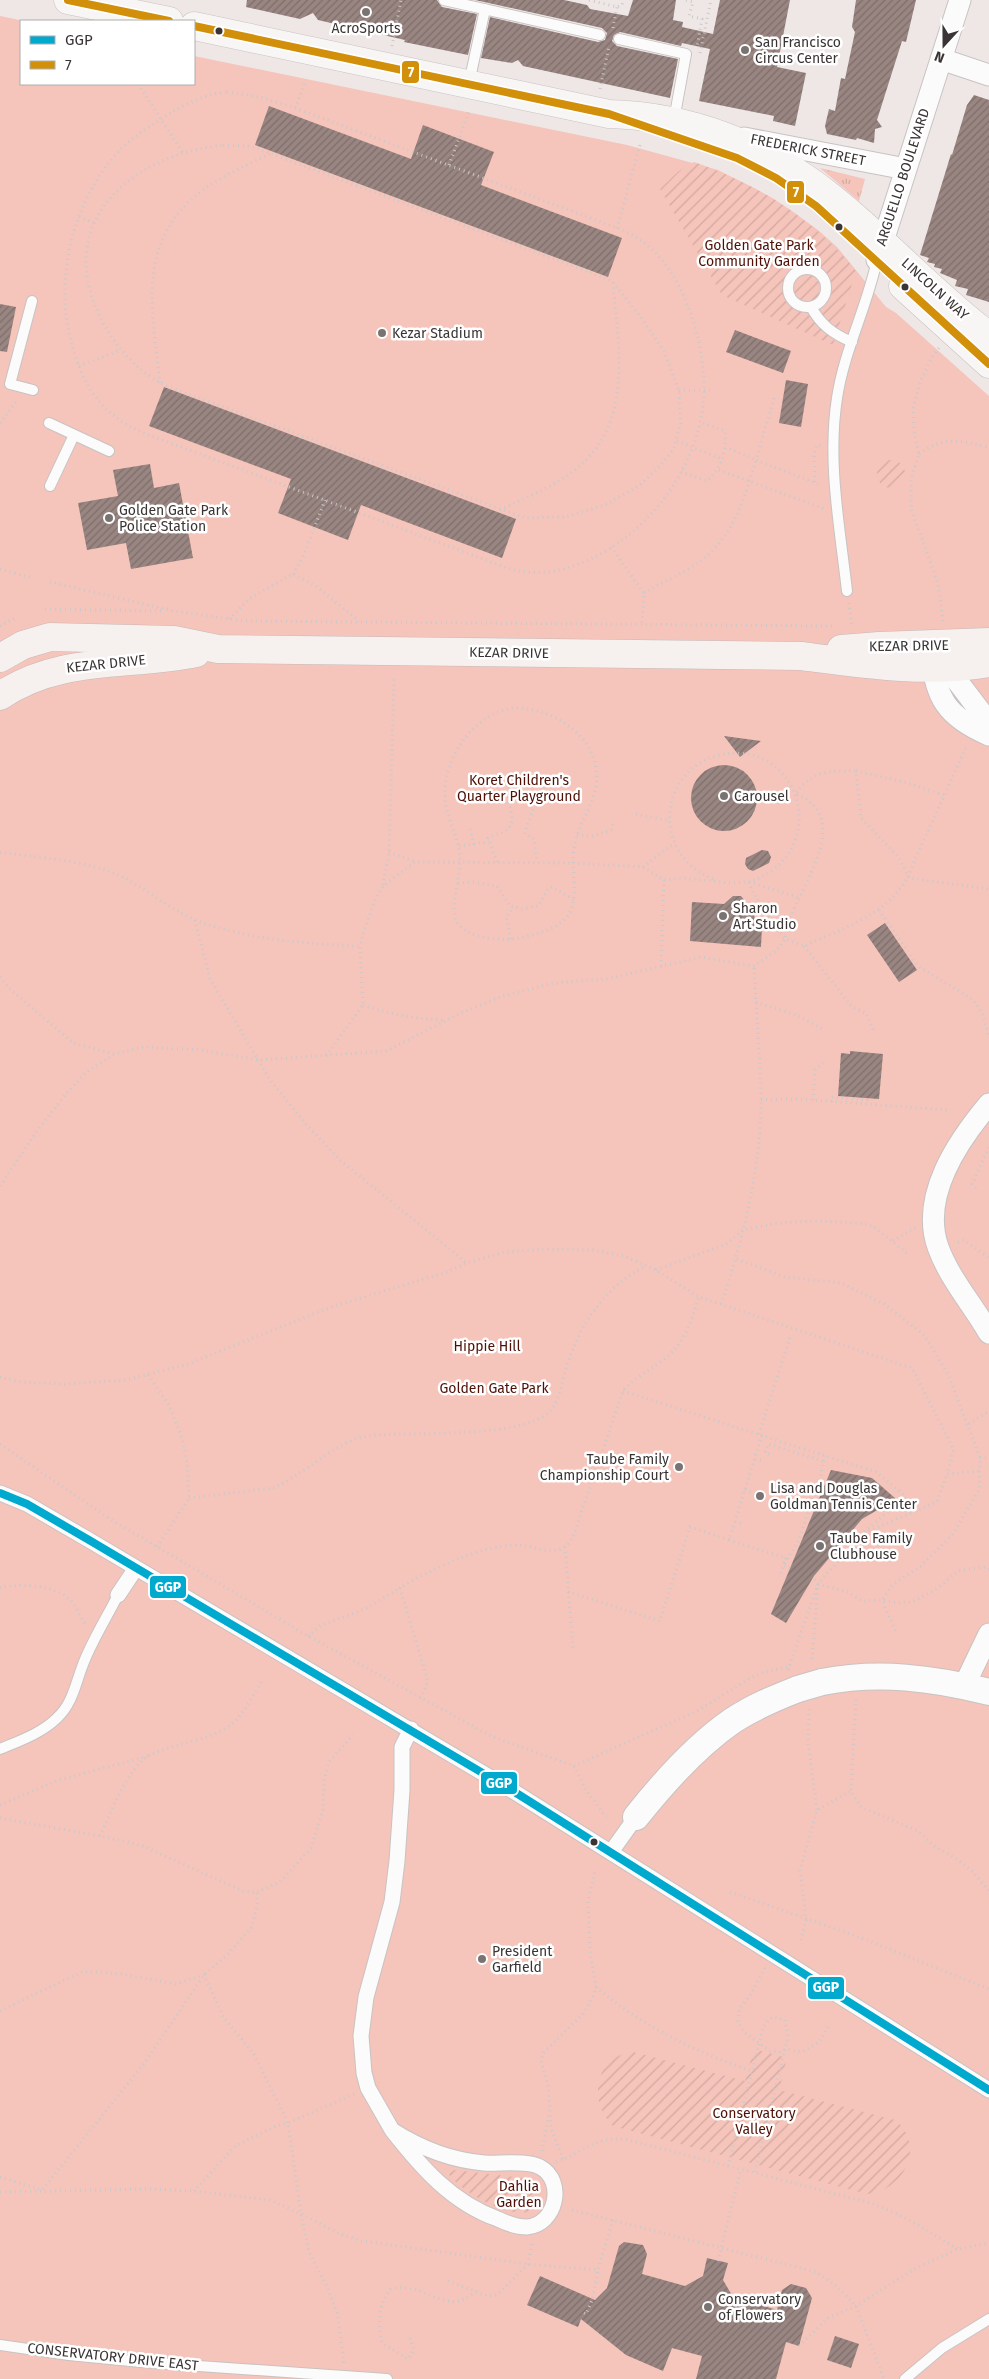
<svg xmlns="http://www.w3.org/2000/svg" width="989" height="2379" font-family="'Fira Sans',sans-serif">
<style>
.grass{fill:url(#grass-tufts)}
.park{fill:#f5c4ba}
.garden{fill:url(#garden-furrows)}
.building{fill:url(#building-hatch)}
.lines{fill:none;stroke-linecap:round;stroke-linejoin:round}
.service-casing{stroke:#c8c3c2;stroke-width:12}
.pedestrian-casing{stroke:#c8c3c2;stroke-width:17}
.minor-casing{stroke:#c8c3c2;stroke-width:23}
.tertiary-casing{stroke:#c8c3c2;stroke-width:28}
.secondary-casing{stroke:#c8c3c2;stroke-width:29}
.primary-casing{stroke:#c5bab8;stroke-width:29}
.path{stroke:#cbc9c9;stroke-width:3;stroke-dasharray:1 4;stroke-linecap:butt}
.service{stroke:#fcfbfb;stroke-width:10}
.pedestrian{stroke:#fcfbfb;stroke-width:15}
.minor{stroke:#fcfbfb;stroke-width:21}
.tertiary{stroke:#fcfbfb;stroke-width:26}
.secondary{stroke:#f8f5f5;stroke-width:28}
.primary{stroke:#f6f0ef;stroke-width:28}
.tertiary-bridge-casing{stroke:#c8c3c2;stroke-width:28;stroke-linecap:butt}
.tertiary-bridge{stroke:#fcfbfb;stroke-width:26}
.bus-1-casing{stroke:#fff;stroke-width:11}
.bus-2-casing{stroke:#fff;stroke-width:11}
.bus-1{stroke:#00a9ce;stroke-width:8}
.bus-2{stroke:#d18f0a;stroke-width:8}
.poi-dot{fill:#797372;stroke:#fff;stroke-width:2}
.bus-dot{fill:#3a3534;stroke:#fff;stroke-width:2}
.labels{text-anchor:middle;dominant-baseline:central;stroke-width:5;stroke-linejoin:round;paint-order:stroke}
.poi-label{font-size:14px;fill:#3a3534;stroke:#fff;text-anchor:start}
.street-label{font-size:14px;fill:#3a3534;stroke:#fff}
.park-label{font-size:14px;fill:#4f1006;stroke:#fff}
.line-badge{stroke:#fff;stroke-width:2}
.badge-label{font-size:14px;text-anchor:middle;font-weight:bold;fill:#fff}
</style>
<defs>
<pattern id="grass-tufts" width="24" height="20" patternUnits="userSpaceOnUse" patternTransform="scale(1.25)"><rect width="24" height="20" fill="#f5c4ba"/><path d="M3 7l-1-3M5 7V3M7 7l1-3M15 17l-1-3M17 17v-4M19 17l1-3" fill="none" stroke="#d3a9a0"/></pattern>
<pattern id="garden-furrows" width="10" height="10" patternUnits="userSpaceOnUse" patternTransform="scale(1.25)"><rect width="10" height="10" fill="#f5c4ba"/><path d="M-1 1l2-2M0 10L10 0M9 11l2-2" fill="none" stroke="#d3a9a0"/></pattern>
<pattern id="building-hatch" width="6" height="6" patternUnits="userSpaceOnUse" patternTransform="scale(1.25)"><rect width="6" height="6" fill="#998581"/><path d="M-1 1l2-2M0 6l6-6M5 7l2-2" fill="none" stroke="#7e6e6a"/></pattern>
</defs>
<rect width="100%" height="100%" fill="#eee7e6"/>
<path class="grass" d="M820 168 865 179 859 201Z"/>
<path class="park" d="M0 16 24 21H21V84H194V56L627 145 718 170 774 199 818 230 837 247 886 307 896 313 989 396V2379H0Z"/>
<path class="garden" d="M694 162C757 184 814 218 856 271L833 345 722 295 660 189 679 171Z
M877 474a14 14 0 1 1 28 0a14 14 0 1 1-28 0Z
M754 2049 787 2058 779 2090 895 2120C927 2145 904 2191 867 2194L613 2126C588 2102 594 2056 633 2052L745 2081Z
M455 2170 530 2179 538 2188C547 2242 460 2194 448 2173Z"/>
<path class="building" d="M247 0H437L442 7 477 14 468 55 404 42 405 40 318 20 313 13 300 19 246 7Z
M475 0H564L587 5 590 9 628 16 633 0H676L673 20 683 22 682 27 713 34 720 0H790L777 67 806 73 795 126 773 121 774 116 699 101 710 49 682 43 681 46 620 32 614 35 612 41 617 46 678 59 670 98 523 66 518 60 512 63 481 58 490 17 598 42 605 40 607 33 602 28Z
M856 0H916L906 42 902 41 883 101 877 120 882 127 875 129 874 143 857 138 856 140 827 134 825 126 829 109 835 111 841 78 845 79 855 32 852 27Z
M974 95 989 100V302L966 295 968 289 955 286 957 280 940 273 942 269 934 267 935 264 927 262 929 258 920 255 951 154 952 155 967 105Z
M269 106 411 159 423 125 494 152 481 185 622 238 608 277 255 145Z
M0 304 16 307 7 352 0 351Z
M735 330 791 351 783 373 726 352Z
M786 380 808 384 801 427 779 423Z
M164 387 516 519 502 558 361 505 348 540 278 513 291 479 149 426Z
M150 464 154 488 179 483 193 558 131 569 126 543 87 550 78 503 118 496 113 470Z
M724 736 761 741 740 757Z
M691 798a33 33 0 1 1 66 0a33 33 0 1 1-66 0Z
M762 850 768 851 771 857 769 863 753 871 748 869 745 864 746 858Z
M733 896H741L749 906H755L754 925 762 926 761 947 690 941 692 902 724 904Z
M885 923 917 970 899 982 867 935Z
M850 1051 883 1054 879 1099 838 1096 841 1053 850 1054Z
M831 1470 872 1478 896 1499 862 1519 814 1576 786 1623 771 1614Z
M624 2242 643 2245 647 2254 642 2274 685 2286 703 2276 707 2258 728 2263 723 2280 733 2297 777 2310 782 2290 791 2284 806 2288 812 2298 799 2346 786 2342 776 2379H696L702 2356 672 2348 663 2371 626 2355 581 2319 578 2327 527 2305 540 2276 595 2300 607 2288 619 2246Z
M835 2336 859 2344 851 2368 827 2360Z"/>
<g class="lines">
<defs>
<path id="service" d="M444 0 600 35
M619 39 686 54 674 120
M469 83 485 9
M788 288a19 19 0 1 1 38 0a19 19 0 1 1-38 0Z
M32 301 10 384 33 390
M811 307C821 325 833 334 852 342
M49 423 109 451
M50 486 74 435
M847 591C840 528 827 462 837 398 844 351 867 307 877 260
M0 1749C19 1741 42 1733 57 1718 72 1704 75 1686 82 1667 91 1642 106 1619 118 1595
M0 2345 69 2355 141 2362 387 2379
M905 2379 942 2348 989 2319"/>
<path id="pedestrian" d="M0 1493 27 1504 89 1540 513 1791 989 2090
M118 1595 136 1568
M611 1852 636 1817
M392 2130 368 2088 364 2073 361 2036 366 1997 392 1902 397 1861 402 1790V1747L411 1729
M392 2130C420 2148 450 2160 484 2163 498 2164 528 2160 540 2167 566 2181 556 2225 527 2227 517 2227 506 2223 498 2219 452 2203 421 2167 392 2130Z"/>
<path id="minor" d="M941 59 989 75
M744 138 906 169
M877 260 960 0
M950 652 955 678 989 723
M931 653C935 698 947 717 989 735
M989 1104C958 1141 920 1196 938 1247 949 1278 973 1305 989 1333
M964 1686 989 1634"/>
<path id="tertiary" d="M822 1682C879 1671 933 1678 989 1692
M636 1817C663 1783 696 1746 732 1721 753 1707 775 1698 798 1689"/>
<path id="secondary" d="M68 0 169 21
M194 26 609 114C690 116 768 146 832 198 886 241 933 294 989 336
M903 286 989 364"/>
<path id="primary" d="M841 649 879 646 989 642
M0 658 23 645 50 637 174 640 218 649 801 656C862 664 927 674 989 663
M0 696C60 655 129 667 196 653"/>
</defs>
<use href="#service" class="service-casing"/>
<use href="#pedestrian" class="pedestrian-casing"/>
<use href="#minor" class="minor-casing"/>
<use href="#tertiary" class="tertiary-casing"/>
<use href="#secondary" class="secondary-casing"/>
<use href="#primary" class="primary-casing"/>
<path class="path" d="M589 0 617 7 622 5 623 0
M686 0 693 2 689 16 702 19 697 47
M613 28 617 7
M392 46 401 0
M700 53 711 0
M138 84 183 153
M600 89 609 46
M227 92 260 97 295 108 620 229C653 243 671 267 685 299 700 334 709 380 701 418 687 489 627 556 555 571 541 574 527 572 513 570L146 434C105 417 86 392 73 349 53 282 71 203 119 151 131 138 146 129 161 119 182 105 202 95 227 92Z
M295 108 305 83
M223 145 247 146 258 149 605 278 613 282 643 320 664 351 679 391 681 422 673 450 658 468 640 485 605 505 565 517 525 518 167 386C113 361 67 282 94 223 116 175 174 150 223 145Z
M449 165 470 109
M79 217 94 223
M617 228 640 145
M939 348 932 357 921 380 913 408 914 431 919 454 911 478V509L938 583 943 621
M79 366 121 350
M160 383C152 311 135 240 203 190 223 175 247 165 270 154
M679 391 711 390
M774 398 756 460 821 485
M0 423 18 399
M677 441 722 459
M919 454C943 436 962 440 989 448
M719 470 825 509
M681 472 707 481C723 465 726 454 725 431L700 422
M815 482 814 453 817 445H821
M500 510C521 500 543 491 562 479 636 433 619 356 613 282
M611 547 644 593 642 625
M0 569 32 578
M293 574 304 555 325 500
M50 582 174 611 244 621 836 626
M644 593C665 580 691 571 710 553 736 529 746 493 756 460L726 447
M849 603 852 626
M45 609 165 611
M229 619 250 598 293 574 316 586 359 621
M0 626 15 618
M517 708C558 709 603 741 596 786 593 806 579 823 575 843 567 878 591 914 545 931 531 936 516 940 501 939 487 939 464 935 457 922 449 907 461 875 460 858 459 837 447 820 445 800 441 759 475 710 517 708Z
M856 771 908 783 944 795
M636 814 670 821
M470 829 474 845
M577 835 593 836 611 830 613 823
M459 846 489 842
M0 852C38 858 89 860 123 877 151 892 176 914 206 924 256 940 308 944 360 946
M389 852 417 862
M497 862 488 838C493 835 499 834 504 832 520 823 506 803 508 790L515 778C527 772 538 776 543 788L541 800 533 810 525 832V834L534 839 537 862
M643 867 670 846 676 845
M713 879C695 872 681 859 674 841 666 821 669 797 682 780 691 767 704 759 719 755 801 737 835 853 749 882
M749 882 752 891 785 939C786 932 787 923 790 917 806 881 852 814 795 794 813 770 828 771 856 771L861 818 899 858 909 878 989 889
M458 883 474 882 497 886 510 906 522 909 538 906 548 889 552 887 574 900
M729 883 749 882 800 898
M383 885 389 852 394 679
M879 910 918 966 972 999 982 1012 989 1038
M195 920 210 979 270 1080 305 1123 341 1161 467 1263
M511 939 506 917 513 908
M804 946 852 1007 866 1013 874 1031
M661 966 664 880
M0 977 9 988 73 1043 115 1054
M756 1002 796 1015 825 1030
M363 1005C391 1015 416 1019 445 1020
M326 1056 363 1005 360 946 365 927 376 898 383 886 415 862 574 863 643 867 664 880 683 878 730 883
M761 1100 800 1099 948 1110
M813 1100 815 1070 823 1063
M832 1102V1097L867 1100V1098
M0 1186 37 1131 65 1095 86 1072 115 1054 144 1047 201 1050 260 1060 386 1051 463 1012 503 996 554 983 606 979 701 957 754 966 776 951 785 939 804 946C846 927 899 911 914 862L967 745
M976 1188 972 1184 989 1147
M893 1241 916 1227
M958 1242 964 1240 989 1258
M737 1259 785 1277 841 1283 884 1304 924 1335 948 1374 980 1458 979 1490 952 1535 921 1566 893 1584 882 1600 898 1603 912 1602 935 1590 958 1571 985 1567 989 1569
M656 1270 726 1244 743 1230 778 1223 813 1221 859 1223 873 1226 909 1255
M721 1304C743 1242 761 1165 761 1099 760 1054 756 1010 754 966
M148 1375 169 1405 182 1438 187 1463 189 1498 157 1547
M0 1377 21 1382 65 1384 126 1380 188 1364 331 1307 447 1272 467 1263 505 1252 545 1249 593 1250 624 1256 656 1270 699 1297 912 1368 954 1450 947 1474 980 1471
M623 1391 876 1472 904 1495 907 1500 889 1511 862 1534
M969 1424 989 1411
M759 1434 791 1334
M0 1444 110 1519 308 1636 491 1736 574 1766 586 1790 606 1817
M769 1454 765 1453 768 1444 823 1461
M980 1458H989
M755 1459 763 1461
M745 1490 756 1494
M189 1498C209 1496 229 1493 249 1491 257 1489 267 1490 275 1487 304 1475 338 1440 367 1436 407 1431 525 1440 551 1410 560 1399 562 1383 565 1371 580 1324 602 1290 645 1266
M735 1522 743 1524
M729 1540 786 1558 780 1576
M565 1547 573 1649
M790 1568 783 1565 798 1542 819 1481 825 1456
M818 1584 848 1592 862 1601 882 1600 896 1632
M0 1588C18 1583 55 1585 69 1599 76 1606 81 1617 86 1626
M568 1592 660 1621 690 1527 729 1540 762 1435
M308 1636 320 1626 365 1609 400 1588
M812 1659 818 1584 813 1577
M788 1670 818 1584 862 1534 937 1502 947 1474
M420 1698 428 1682 400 1588C429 1570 480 1546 515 1545 531 1544 545 1555 560 1549 571 1545 574 1535 577 1525L623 1391C635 1377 649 1371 663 1360 685 1344 691 1321 699 1297
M856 1699 851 1791 861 1807 918 1831 934 1846 955 1858 972 1871 989 1891
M809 1709 808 1741 817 1810
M574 1766 697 1711 754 1676 764 1672 789 1667
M0 1805 59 1780 149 1756
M0 1818 110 1838 143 1846 243 1891 257 1892 280 1882 311 1848 323 1810 324 1780 329 1762 353 1735
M100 1836C111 1812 127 1768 150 1755 176 1742 218 1741 238 1718 248 1706 255 1692 263 1679
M730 1892 859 1937 989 1989
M801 1940 806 1920 800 1870 817 1810 851 1791
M765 1968 751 1994 739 2009 738 2021 744 2032 770 2051 779 2052 786 2049 802 2052 818 2043 830 2024
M596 1987C642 2026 695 2052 752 2071
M0 2011 84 1971 121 1974 176 1984 204 1975 224 2018 254 2054 288 2123 278 2125 235 2146 194 2191
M354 2094 288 2123 301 2214 340 2234 362 2241 528 2264 598 2270 613 2220
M542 2151 549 2113
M563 2159 551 2128 548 2086 541 2061 544 2052 583 2014 594 1994 596 1987 590 1952 588 1901 595 1871
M556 2162C586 2152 593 2135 628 2140L871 2203 906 2218 958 2249
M728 2166 763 2028 769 2019 775 2017 785 2020 788 2036 755 2172
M0 2177 42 2190 143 2065 204 1975 227 1955 252 1927 257 1906V1892
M0 2192 148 2189 194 2191 270 2200 301 2214 309 2252 326 2285 337 2312 344 2363
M572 2210 816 2272 839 2288 856 2306 884 2379
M718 2261 741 2169
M448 2281 487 2296 497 2295 528 2264 532 2244
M584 2313 586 2314 593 2298 598 2270
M410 2338 414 2349 408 2359 382 2343C378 2323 377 2306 391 2289 426 2280 447 2320 475 2291
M799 2346 828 2318 856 2306 916 2268 958 2249 989 2243"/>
<use href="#service" class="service"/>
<use href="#pedestrian" class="pedestrian"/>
<use href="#minor" class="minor"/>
<use href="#tertiary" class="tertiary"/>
<use href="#secondary" class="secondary"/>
<use href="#primary" class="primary"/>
<defs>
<path id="tertiary-bridge" d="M798 1689 822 1682"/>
</defs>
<use href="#tertiary-bridge" class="tertiary-bridge-casing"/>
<use href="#tertiary-bridge" class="tertiary-bridge"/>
<defs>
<path id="bus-1" d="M0 1493 27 1504 89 1540 513 1791 989 2090"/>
<path id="bus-2" d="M68 0 169 21
M194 26 609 114 737 158 776 178 816 206 989 364"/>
</defs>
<use href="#bus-1" class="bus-1-casing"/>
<use href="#bus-2" class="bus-2-casing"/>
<use href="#bus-1" class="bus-1"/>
<use href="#bus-2" class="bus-2"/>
</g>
<g class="poi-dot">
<circle cx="366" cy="12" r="5"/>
<circle cx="745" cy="50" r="5"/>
<circle cx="382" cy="333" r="5"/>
<circle cx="109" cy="518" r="5"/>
<circle cx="724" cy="796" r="5"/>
<circle cx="723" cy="916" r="5"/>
<circle cx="679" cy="1467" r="5"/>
<circle cx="760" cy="1496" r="5"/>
<circle cx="820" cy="1546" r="5"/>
<circle cx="482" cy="1959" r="5"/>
<circle cx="708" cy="2307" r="5"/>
</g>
<g class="bus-dot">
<circle cx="219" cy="31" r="4.5"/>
<circle cx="839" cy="227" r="4.5"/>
<circle cx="905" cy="287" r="4.5"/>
<circle cx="594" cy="1842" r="4.5"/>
</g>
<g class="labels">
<g class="poi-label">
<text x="366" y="28" text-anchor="middle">AcroSports</text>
<text x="755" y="42">San Francisco<tspan x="755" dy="16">Circus Center</tspan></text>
<text x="392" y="333">Kezar Stadium</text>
<text x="119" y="510">Golden Gate Park<tspan x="119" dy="16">Police Station</tspan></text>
<text x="734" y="796">Carousel</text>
<text x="733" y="908">Sharon<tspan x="733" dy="16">Art Studio</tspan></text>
<text x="669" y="1459" text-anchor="end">Taube Family<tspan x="669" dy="16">Championship Court</tspan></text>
<text x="770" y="1488">Lisa and Douglas<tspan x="770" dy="16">Goldman Tennis Center</tspan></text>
<text x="830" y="1538">Taube Family<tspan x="830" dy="16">Clubhouse</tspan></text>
<text x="492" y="1951">President<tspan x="492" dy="16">Garfield</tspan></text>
<text x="718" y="2299">Conservatory<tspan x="718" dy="16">of Flowers</tspan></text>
</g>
<g class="street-label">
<text transform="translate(808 150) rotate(11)">FREDERICK STREET</text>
<text transform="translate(903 177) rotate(-72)">ARGUELLO BOULEVARD</text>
<text transform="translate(935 289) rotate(42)">LINCOLN WAY</text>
<text transform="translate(909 646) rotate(-1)">KEZAR DRIVE</text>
<text transform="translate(509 653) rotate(1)">KEZAR DRIVE</text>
<text transform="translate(106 664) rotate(-6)">KEZAR DRIVE</text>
<text transform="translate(113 2357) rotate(6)">CONSERVATORY DRIVE EAST</text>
</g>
<g class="park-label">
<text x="759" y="245">Golden Gate Park<tspan x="759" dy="16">Community Garden</tspan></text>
<text x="519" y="780">Koret Children's<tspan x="519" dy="16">Quarter Playground</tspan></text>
<text x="487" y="1346">Hippie Hill</text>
<text x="494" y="1388">Golden Gate Park</text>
<text x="754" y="2113">Conservatory<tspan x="754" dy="16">Valley</tspan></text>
<text x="519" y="2186">Dahlia<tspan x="519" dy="16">Garden</tspan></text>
</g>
</g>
<g class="line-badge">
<rect x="401" y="60" width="19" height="24" rx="5" fill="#d18f0a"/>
<rect x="786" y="180" width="19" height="24" rx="5" fill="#d18f0a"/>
<rect x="149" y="1575" width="38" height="24" rx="5" fill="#00a9ce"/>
<rect x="480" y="1771" width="38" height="24" rx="5" fill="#00a9ce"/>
<rect x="807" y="1976" width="38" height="24" rx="5" fill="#00a9ce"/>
</g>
<g class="badge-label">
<text x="411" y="77">7</text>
<text x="796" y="197">7</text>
<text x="168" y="1592">GGP</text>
<text x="499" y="1788">GGP</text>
<text x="826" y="1992">GGP</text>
</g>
<rect x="20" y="20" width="175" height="65" fill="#ffffff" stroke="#b0aeae"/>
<rect x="30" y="36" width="25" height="8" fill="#00a9ce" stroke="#b0aeae"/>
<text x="65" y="45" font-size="15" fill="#3a3534">GGP</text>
<rect x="30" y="61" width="25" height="8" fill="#d18f0a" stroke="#b0aeae"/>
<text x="65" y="70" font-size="15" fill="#3a3534">7</text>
<g transform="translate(944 45) rotate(201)" stroke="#ffffff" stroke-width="4" paint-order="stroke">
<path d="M0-4L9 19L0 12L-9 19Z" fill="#3a3534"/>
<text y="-8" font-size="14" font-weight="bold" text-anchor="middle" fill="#3a3534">N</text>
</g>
</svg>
